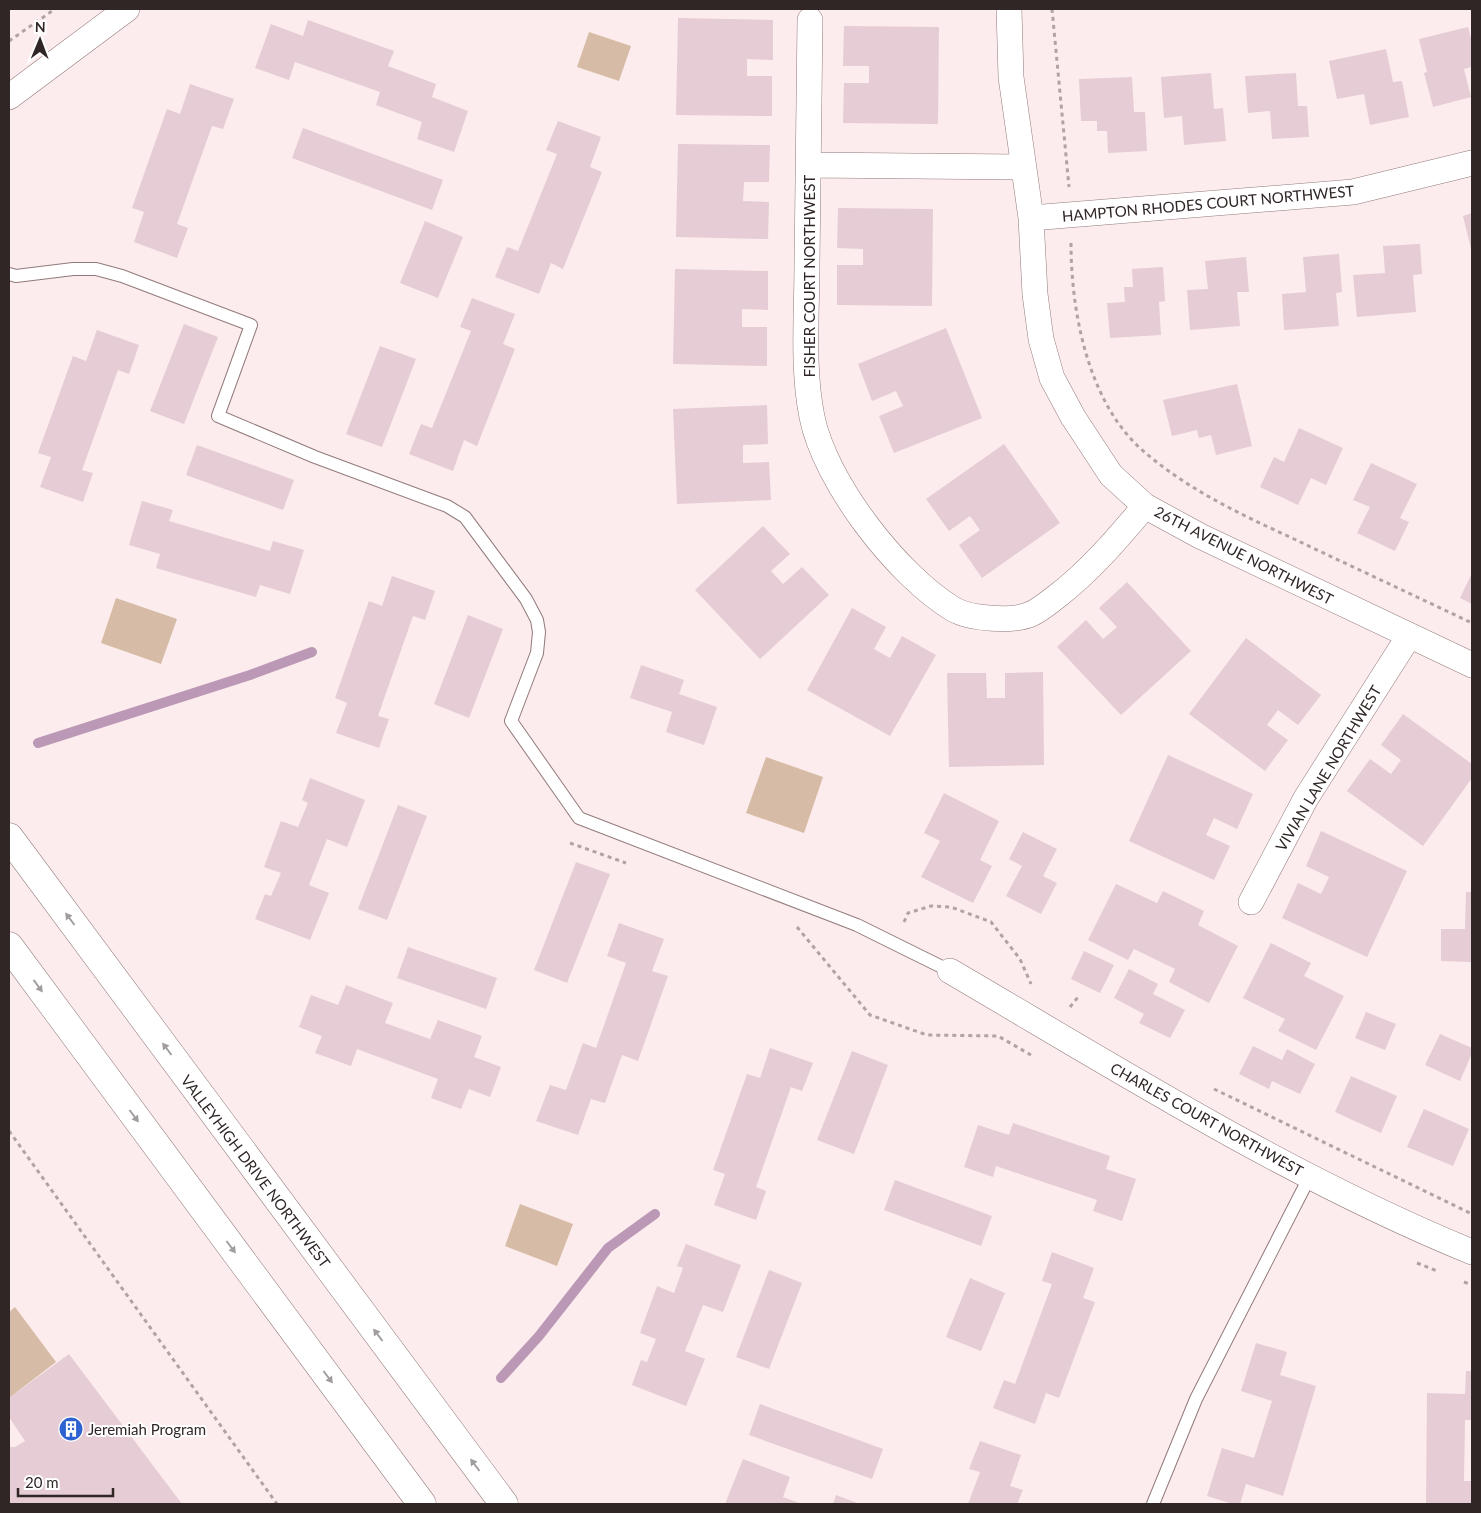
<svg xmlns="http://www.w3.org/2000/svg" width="1481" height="1513" font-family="Lato,sans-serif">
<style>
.green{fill:#d6bca6}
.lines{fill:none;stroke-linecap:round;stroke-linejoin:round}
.stream{stroke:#ba98b6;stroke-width:10}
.building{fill:#e5ccd5}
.lane-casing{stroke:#927a7a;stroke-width:14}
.street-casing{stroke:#927a7a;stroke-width:26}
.secondary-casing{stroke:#927a7a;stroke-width:29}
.path{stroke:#b1a3a4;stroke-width:3;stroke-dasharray:4 4;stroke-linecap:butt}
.lane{stroke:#fff;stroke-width:12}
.street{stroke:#fff;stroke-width:25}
.secondary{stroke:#fff;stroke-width:28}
.oneway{fill:#a29d9d}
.labels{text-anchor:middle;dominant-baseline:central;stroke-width:4;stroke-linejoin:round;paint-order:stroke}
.street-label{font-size:15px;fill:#302626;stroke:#fff}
.poi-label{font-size:15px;fill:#302626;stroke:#fff;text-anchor:start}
</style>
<rect width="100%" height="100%" fill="#fdeced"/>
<path class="green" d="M589 32 631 46 619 81 577 67Z
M116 598 177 619 161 664 101 643Z
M766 757 823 777 804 833 746 813Z
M520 1204 573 1224 557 1266 505 1246Z
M15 1307 56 1362 9 1398V1312Z"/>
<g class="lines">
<path class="stream" d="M38 743 250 675 312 652
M501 1378 539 1336 608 1248 655 1214"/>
</g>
<path class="building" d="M678 18 773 20V60L747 59V76H772V116L676 115Z
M308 20 394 51 388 66 436 84 432 97 468 111 454 152 417 139 422 122 376 105 380 92 295 62 289 80 255 68 271 24 303 36Z
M844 26 939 27 938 124 843 123 844 83H869V66H843Z
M1468 27 1472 42V67L1464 69 1471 97 1433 107 1424 73 1427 72 1419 39Z
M1386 49 1393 82 1402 81 1409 117 1370 125 1364 94 1337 99 1329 61Z
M1211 73 1214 109 1223 108 1226 141 1184 145 1182 116 1164 118 1161 77Z
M1296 73 1298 106H1307L1309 137 1272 139 1270 111 1248 113 1245 76Z
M1132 77 1134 112H1145L1147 151 1108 153 1107 131H1097V121H1081L1079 79Z
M190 84 234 99 223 129 212 126 177 224 188 228 177 258 134 242 144 212 132 208 167 109 180 114Z
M558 121 601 137 590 167 602 172 563 269 551 263 539 294 495 277 507 247 518 251 557 154 546 150Z
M303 128 443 180 432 210 292 158Z
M678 144 770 145 769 182H744L743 201 769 202 768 239 676 237Z
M838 208 933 209 932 306 837 305V265H863V249L837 248Z
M1472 213V253L1463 216Z
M425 221 463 237 438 298 400 283Z
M1420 244 1422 274 1413 275 1416 312 1357 317 1353 275 1385 273 1383 246Z
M1339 254 1342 292 1336 293 1339 326 1284 330 1282 294 1306 292 1303 257Z
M1246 257 1249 292H1237L1240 326 1190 330 1187 290 1208 289 1205 261Z
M1163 267 1165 301 1159 302 1161 335 1110 338 1107 303 1125 302 1124 287H1133L1132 269Z
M675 269 768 271V310L742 309V327H767V366L673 364Z
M472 298 515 314 503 344 515 349 477 446 464 440 453 471 409 454 421 424 432 428 471 331 460 327Z
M184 324 218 337 184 424 150 411Z
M946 328 982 418 894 453 879 416 903 406 896 391 872 401 858 364Z
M97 330 139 345 129 374 118 370 82 470 93 473 83 502 40 487 51 457 38 453 73 356 86 361Z
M380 346 416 359 382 447 346 434Z
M1237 384 1252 446 1216 455 1211 435 1199 438 1197 430 1172 436 1163 400Z
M767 405 768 444 743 445V463L769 462 771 500 677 504 673 409Z
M1299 428 1343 448 1326 485 1311 478 1298 505 1260 487 1274 457 1284 462Z
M1004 444 1060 523 982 578 959 545 980 530 970 516 949 531 926 499Z
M197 445 294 480 283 510 186 475Z
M1371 463 1417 484 1400 518 1409 522 1395 551 1357 533 1370 507 1353 500Z
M142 501 173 510 169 521 270 551 273 541 304 550 290 594 260 585 256 597 156 568 160 554 129 545Z
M763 526 790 554 771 571 783 584 802 567 829 595 760 659 695 590Z
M1472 573V604L1460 598Z
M392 576 435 591 425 620 413 616 378 716 389 719 379 748 336 733 347 703 335 698 369 601 382 606Z
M1127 582 1191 651 1121 715 1057 647 1086 620 1103 639 1117 627 1099 608Z
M852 608 886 627 874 649 890 658 902 636 936 655 890 736 807 690Z
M468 615 503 629 469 718 434 704Z
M1246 638 1321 695 1298 725 1278 710 1267 725 1288 740 1265 771 1189 714Z
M641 665 684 680 679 694 717 707 704 745 666 732 672 712 630 698Z
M1043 672 1044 765 949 767 947 673H986L987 698H1005V673Z
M1403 714 1472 764V778L1423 846 1347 791 1370 759 1391 774 1401 760 1381 745Z
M1168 755 1253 794 1237 829 1214 818 1206 835 1230 846 1214 880 1129 841Z
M310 778 365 800 347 847 327 839 309 885 329 893 310 940 255 919 265 894 271 896 281 873 264 867 281 821 298 827 308 803 302 800Z
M944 793 999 821 980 860 992 866 973 903 921 877 940 841 924 833Z
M398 805 427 816 387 920 358 909Z
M1321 831 1407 871 1367 957 1282 918 1298 883 1321 894 1329 877 1306 866Z
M1023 832 1057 849 1043 876 1057 883 1041 914 1006 896 1022 866 1009 859Z
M576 862 610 874 567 983 534 970Z
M1116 884 1157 903 1163 891 1204 911 1198 925 1238 946 1209 1003 1169 982 1175 969 1134 949 1128 960 1088 940Z
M1466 892H1472V962L1441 961V929H1465Z
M619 923 664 939 652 971 668 976 638 1061 622 1055 605 1103 591 1099 578 1135 536 1121 550 1085 566 1090 583 1043 596 1048 626 963 607 956Z
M1271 943 1311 963 1304 976 1344 996 1316 1050 1278 1031 1285 1019 1243 998Z
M408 947 497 978 486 1009 397 978Z
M1084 951 1114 965 1100 993 1071 979Z
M1129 969 1158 984 1153 994 1185 1010 1170 1038 1139 1023 1144 1014 1114 998Z
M346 985 393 1003 385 1023 430 1039 438 1020 482 1036 474 1057 501 1067 490 1097 469 1089 461 1109 431 1098 438 1079 357 1049 351 1066 315 1053 322 1036 299 1027 311 995 338 1005Z
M1366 1012 1396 1024 1385 1050 1355 1038Z
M1440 1034 1472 1048V1053L1460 1081 1425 1065Z
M1253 1046 1282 1060 1287 1049 1315 1064 1300 1094 1272 1081 1269 1089 1239 1074Z
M770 1048 813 1063 802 1091 791 1087 756 1187 766 1191 756 1220 714 1205 725 1174 713 1170 747 1074 760 1078Z
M852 1051 888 1065 854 1154 817 1140Z
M1351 1076 1397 1096 1381 1133 1335 1112Z
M1424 1109 1469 1129 1453 1166 1407 1147Z
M1013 1123 1110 1156 1106 1169 1136 1179 1122 1221 1093 1211 1097 1200 996 1166 993 1177 964 1167 978 1125 1009 1135Z
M895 1180 992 1216 981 1246 884 1210Z
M686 1244 741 1265 723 1312 703 1305 685 1351 705 1359 686 1406 632 1385 641 1360 647 1362 656 1339 640 1333 657 1286 674 1293 683 1268 677 1266Z
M1052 1252 1094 1268 1083 1298 1095 1302 1059 1398 1046 1393 1035 1424 993 1408 1004 1380 1015 1384 1052 1284 1042 1281Z
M769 1270 802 1283 769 1369 736 1357Z
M970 1278 1005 1293 981 1351 946 1337Z
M1256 1343 1287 1352 1280 1375 1316 1386 1283 1496 1246 1484 1240 1504H1233L1207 1496 1222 1448 1254 1458 1272 1401 1241 1391Z
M69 1354 182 1504H9V1447H15L25 1441 9 1417V1398Z
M1466 1371H1472V1420H1465L1464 1481H1472V1504H1426L1427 1393 1465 1394Z
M760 1404 883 1449 872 1479 749 1435Z
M980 1441 1021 1455 1010 1486 1023 1490 1017 1504H968L980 1472 969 1469Z
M743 1459 790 1477 783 1497 802 1504H725Z
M836 1495 860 1504H833Z"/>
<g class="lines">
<defs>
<path id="lane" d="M9 274 16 276 73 269H96L122 276 251 325 218 416 315 457 447 506 465 517 526 599 537 620 539 632 537 653 511 721 579 818 857 925 950 971
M1153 1504 1196 1399 1310 1176"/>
<path id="street" d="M1009 9 1011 77 1031 218 1035 294 1041 339 1052 378 1073 417 1111 475 1145 506 1200 536 1472 665
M810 20C809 101 808 182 807 263 807 313 802 368 812 417 825 482 897 575 953 609 970 619 1013 622 1031 614 1040 610 1048 603 1056 597 1091 570 1117 539 1145 506
M9 97 127 9
M809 165 1023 167
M1031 218 1353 192 1472 163
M1251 902 1306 798 1409 636
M950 971C1121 1071 1289 1177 1472 1252"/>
<path id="secondary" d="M9 837 504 1504
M9 946 422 1504"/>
</defs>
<use href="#lane" class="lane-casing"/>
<use href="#street" class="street-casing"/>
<use href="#secondary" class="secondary-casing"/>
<path class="path" d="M1052 9 1069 187
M9 41 55 9
M1071 243C1071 312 1088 401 1141 449 1186 489 1240 514 1294 539 1353 567 1413 595 1472 623
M570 843 626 863
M904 922 908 913 931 906 951 907 991 922 1020 959 1031 984
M797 927 870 1015 927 1035 998 1036 1031 1055
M1070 1007 1078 997
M1214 1089 1472 1214
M9 1131 277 1504
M1417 1263 1437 1271
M1464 1282 1472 1285"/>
<use href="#lane" class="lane"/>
<use href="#street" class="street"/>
<use href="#secondary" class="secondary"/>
</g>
<defs><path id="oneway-solid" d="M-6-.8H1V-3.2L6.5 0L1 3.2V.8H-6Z" transform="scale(1.25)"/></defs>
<g class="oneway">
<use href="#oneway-solid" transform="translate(70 919) rotate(-127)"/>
<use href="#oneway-solid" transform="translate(38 986) rotate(54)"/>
<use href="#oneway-solid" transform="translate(167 1049) rotate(-127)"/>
<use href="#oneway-solid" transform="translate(134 1116) rotate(53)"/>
<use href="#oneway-solid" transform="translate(231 1247) rotate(53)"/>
<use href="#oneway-solid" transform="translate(378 1335) rotate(-127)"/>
<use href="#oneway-solid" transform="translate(328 1377) rotate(53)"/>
<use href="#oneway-solid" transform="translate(475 1465) rotate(-127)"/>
</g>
<defs>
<symbol id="building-disc" viewBox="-11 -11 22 22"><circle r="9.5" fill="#2e62d0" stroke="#fff"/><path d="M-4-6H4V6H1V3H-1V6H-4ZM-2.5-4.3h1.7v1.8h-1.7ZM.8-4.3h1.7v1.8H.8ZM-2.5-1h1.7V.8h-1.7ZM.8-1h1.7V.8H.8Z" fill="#fff"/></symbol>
</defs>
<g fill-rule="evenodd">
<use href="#building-disc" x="57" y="1415" width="28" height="28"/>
</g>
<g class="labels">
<g class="street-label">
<text transform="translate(1208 203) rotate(-5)">HAMPTON RHODES COURT NORTHWEST</text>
<text transform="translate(809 276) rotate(-90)">FISHER COURT NORTHWEST</text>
<text transform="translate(1244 555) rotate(27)">26TH AVENUE NORTHWEST</text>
<text transform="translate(1328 768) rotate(-59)">VIVIAN LANE NORTHWEST</text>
<text transform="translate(1207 1119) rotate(29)">CHARLES COURT NORTHWEST</text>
<text transform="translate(256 1171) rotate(53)">VALLEYHIGH DRIVE NORTHWEST</text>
</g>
<g class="poi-label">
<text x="88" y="1429">Jeremiah Program</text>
</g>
</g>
<rect width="1481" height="1513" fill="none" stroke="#302626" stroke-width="20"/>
<g transform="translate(40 40) rotate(1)" stroke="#ffffff" stroke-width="4" paint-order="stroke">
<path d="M0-4L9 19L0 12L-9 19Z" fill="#302626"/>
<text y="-8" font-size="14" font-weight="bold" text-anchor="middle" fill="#302626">N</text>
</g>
<path d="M18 1488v8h95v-8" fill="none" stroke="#302626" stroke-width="2.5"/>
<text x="25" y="1488" font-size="15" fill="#302626" stroke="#ffffff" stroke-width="4" paint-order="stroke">20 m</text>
</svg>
